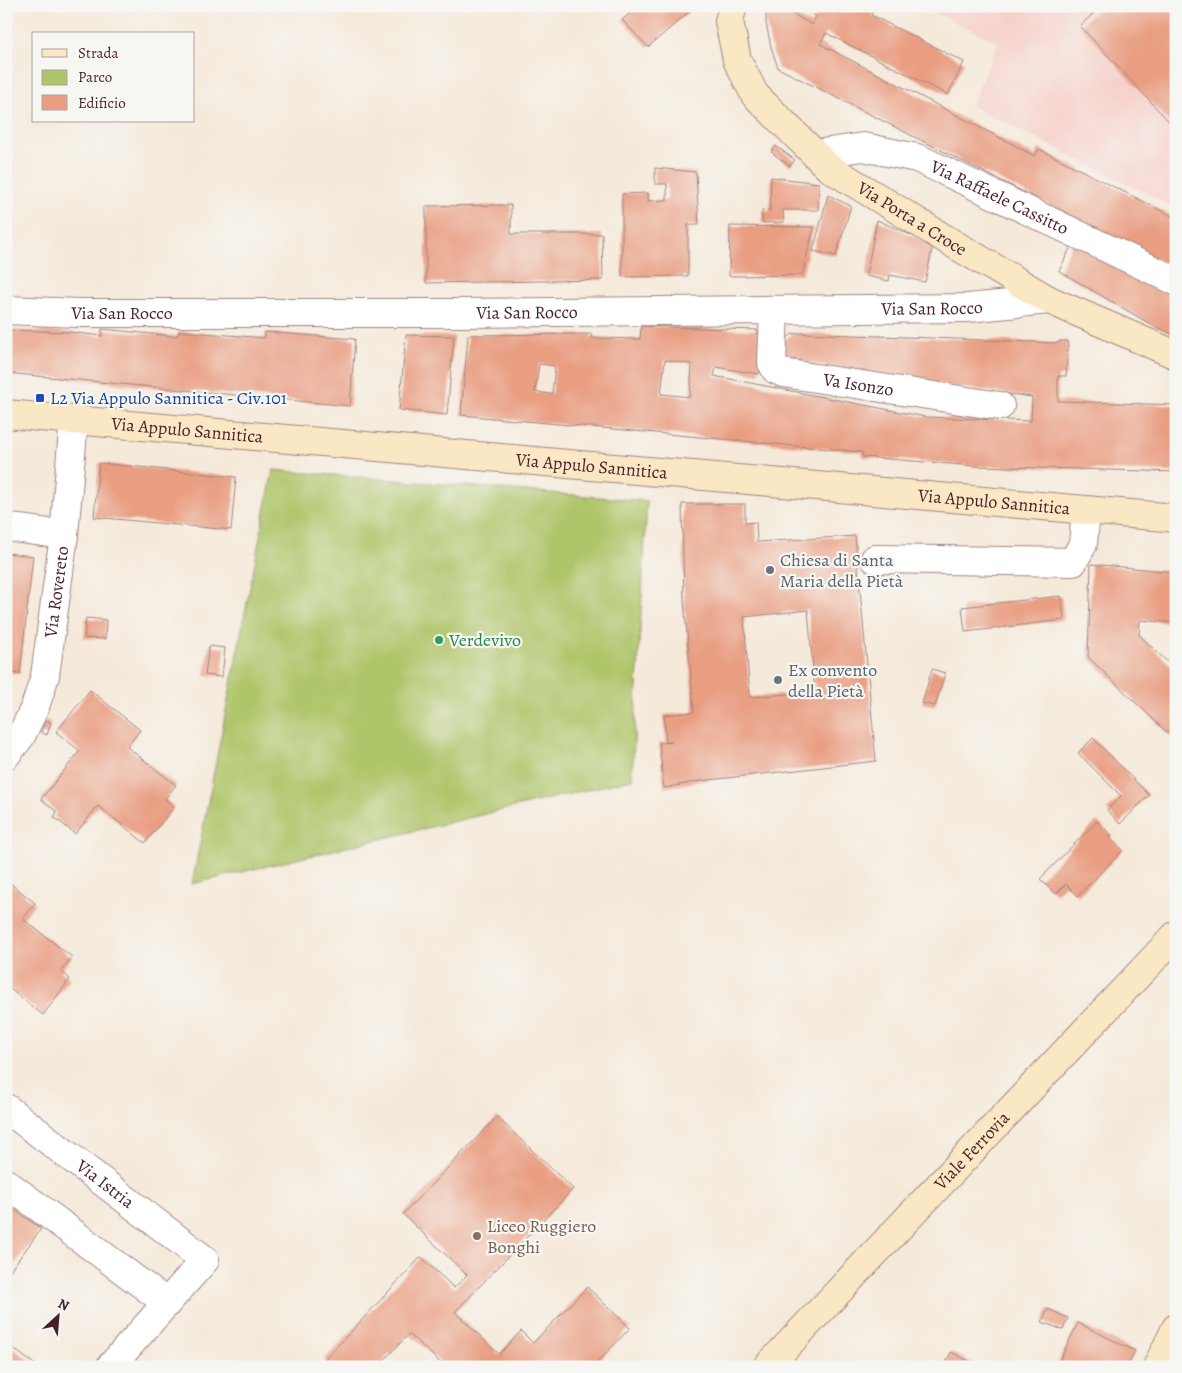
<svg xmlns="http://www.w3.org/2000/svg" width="1182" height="1373" font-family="Alegreya,serif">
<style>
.built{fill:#f7d0ca}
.green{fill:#afc569;stroke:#7c724a}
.building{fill:#e99e82;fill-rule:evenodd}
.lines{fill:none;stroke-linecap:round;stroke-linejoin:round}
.street-casing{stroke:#a08482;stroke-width:30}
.secondary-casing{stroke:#a08482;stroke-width:30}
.street{stroke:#fff;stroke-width:28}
.secondary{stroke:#fae7c3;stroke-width:28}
.transit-dot{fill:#1a4fb4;stroke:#f6f6f2;stroke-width:2}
.worship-dot{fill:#6b7280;stroke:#f6f6f2;stroke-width:2}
.leisure-dot{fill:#2e9e5b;stroke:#f6f6f2;stroke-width:2}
.education-dot{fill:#8d6e63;stroke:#f6f6f2;stroke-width:2}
.labels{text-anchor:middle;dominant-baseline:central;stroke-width:4.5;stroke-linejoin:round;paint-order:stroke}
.street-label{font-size:18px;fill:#4a1f2b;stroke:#f6f6f2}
.transit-label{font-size:18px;fill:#164399;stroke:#f6f6f2;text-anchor:start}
.worship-label{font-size:18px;fill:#5b616d;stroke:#f6f6f2;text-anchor:start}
.leisure-label{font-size:18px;fill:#27864d;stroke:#f6f6f2;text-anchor:start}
.education-label{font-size:18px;fill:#785e54;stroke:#f6f6f2;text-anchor:start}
</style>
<rect width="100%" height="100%" fill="#f6f6f2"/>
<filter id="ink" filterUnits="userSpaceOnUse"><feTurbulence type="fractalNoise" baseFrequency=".02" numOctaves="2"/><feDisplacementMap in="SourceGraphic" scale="10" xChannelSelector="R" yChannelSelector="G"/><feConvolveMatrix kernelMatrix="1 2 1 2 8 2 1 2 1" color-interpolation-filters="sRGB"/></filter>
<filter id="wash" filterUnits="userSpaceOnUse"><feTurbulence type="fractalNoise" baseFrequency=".0096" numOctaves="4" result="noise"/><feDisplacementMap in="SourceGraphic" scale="20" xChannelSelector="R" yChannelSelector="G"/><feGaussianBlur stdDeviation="1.12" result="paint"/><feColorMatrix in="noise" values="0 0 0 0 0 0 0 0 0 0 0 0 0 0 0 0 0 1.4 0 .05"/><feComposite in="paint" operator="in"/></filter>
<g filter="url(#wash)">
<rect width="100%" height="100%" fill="#f5e9d9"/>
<path class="built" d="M921 6H1176V208L971 106 998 42Z"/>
<path class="green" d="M273 470 647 501 632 779 192 884Z"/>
<g id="blocks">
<path class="building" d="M638 6H685L690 11 648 47 622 20Z
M766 6H791L788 11 812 25 816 16 812 14 815 6H876L871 15 964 62 948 95 826 33 820 44 1035 156 1039 149 1176 218V269L778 68 771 47 766 23Z
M1101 6H1176V129L1080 26Z
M776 146 795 160 790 166 771 152Z
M655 168 696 172 699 225H688V276L622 277V194L648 193V201L667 200V184H655Z
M771 177 819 183 818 210H783L784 222 762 223V211L770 210Z
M828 195 851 206 836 256 813 251Z
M511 205V234H602L603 280 426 283V206Z
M877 220 933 245 925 282 890 275 889 281 866 276Z
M730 226 814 227 802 275 729 276Z
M1075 238 1176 288V336L1152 325 1059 271Z
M641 326 757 330V334L763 335 759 374 716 367 714 376 926 417 1031 421 1032 397 906 380 789 359 785 356 784 341 792 334 802 333 1059 343V341H1068L1066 376H1058V401L1176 405V472L976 466 863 457 862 452 461 415 468 335 592 334 591 338 640 339ZM665 360 692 364 690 397 661 394ZM539 364 555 366 552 394 535 392Z
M102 329 173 336H177L179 331 265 338V332L355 339 350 406 6 373V330L69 332 102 336Z
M406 335 454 336 447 415 399 410Z
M99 463 236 477 231 530 94 517Z
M682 504H745V523L756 522 757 542 855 536 876 761 700 781 664 788 659 743 672 742H666L664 715 694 712 684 601ZM808 610 815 692 750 697 744 617Z
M6 553 33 556 20 674 6 672Z
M1091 564 1176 572V623L1140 620 1139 635 1176 670V741L1088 657Z
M1061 596 1064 620 965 632 962 607Z
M86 618 106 620 105 639 84 638Z
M209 646 225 648 222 677 205 675Z
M932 669 945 673 935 706 922 703Z
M90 690 140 730 127 747 176 785 165 799 174 807 145 843 98 806 75 834 54 817 57 812 41 799 80 751 56 732Z
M46 720 51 723 47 735 41 732Z
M1093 738 1149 795 1120 824 1107 810 1121 796 1078 753Z
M1097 821 1112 836 1110 838 1123 850 1078 896 1066 884 1056 894 1040 879Z
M6 880 35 903 23 919 72 957 61 971 70 979 43 1015 6 986Z
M497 1117 573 1189 455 1312 499 1354 521 1331 533 1343 587 1287 630 1328 593 1367H445L409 1334 377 1367H332L324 1360 421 1257 454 1288 467 1275 403 1214Z
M6 1203 41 1229 6 1276Z
M1048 1309 1068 1318 1063 1330 1042 1322Z
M1078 1323 1135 1351 1127 1367H1056Z
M6 1344 14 1349 38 1367H6Z
M951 1352 980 1367H944Z"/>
</g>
</g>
<g filter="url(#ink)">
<use href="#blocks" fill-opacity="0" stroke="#a08482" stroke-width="1"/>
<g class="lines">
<defs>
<g id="street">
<path id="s1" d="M815 154 863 147 917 158 1176 281"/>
<path id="s2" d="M6 310 79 313H458L968 308 1049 300"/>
<path id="s3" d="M774 310 772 363 776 370 783 373 1000 406"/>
<path d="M6 527 64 535"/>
<path d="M875 559 1073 562 1083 544 1086 511"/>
<path id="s4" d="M6 755 21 736 35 707 45 676 64 535 74 420"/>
<path id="s5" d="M6 1108 205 1260 110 1367"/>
<path d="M6 1183 167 1303"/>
</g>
<g id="secondary">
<path id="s6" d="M733 6 729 21 737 60 755 95 828 167 952 243 1049 300 1176 355"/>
<path id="s7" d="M6 414 1176 518"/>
<path id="s8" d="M767 1367 1176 935"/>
<path d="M1157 1367 1176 1328"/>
</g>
</defs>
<use href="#street" class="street-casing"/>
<use href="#secondary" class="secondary-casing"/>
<use href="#street" class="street"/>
<use href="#secondary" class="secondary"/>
</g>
</g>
<rect class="transit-dot" x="35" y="393" width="10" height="10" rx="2.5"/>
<g class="worship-dot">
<circle cx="770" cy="570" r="5"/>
<circle cx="778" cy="680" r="5"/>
</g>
<circle class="leisure-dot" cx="439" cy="640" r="5"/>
<circle class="education-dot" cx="477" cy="1236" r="5"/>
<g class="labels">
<g class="street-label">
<text stroke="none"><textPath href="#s1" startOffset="195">Via Raffaele Cassitto</textPath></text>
<text stroke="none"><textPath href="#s6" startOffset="296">Via Porta a Croce</textPath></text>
<text stroke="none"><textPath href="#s2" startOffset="926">Via San Rocco</textPath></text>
<text stroke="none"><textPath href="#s2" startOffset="521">Via San Rocco</textPath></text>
<text stroke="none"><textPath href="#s2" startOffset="116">Via San Rocco</textPath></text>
<text stroke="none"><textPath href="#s3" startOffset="145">Va Isonzo</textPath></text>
<text stroke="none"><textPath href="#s7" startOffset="182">Via Appulo Sannitica</textPath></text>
<text stroke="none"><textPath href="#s7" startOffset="588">Via Appulo Sannitica</textPath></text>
<text stroke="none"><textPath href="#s7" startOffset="992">Via Appulo Sannitica</textPath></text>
<text stroke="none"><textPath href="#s4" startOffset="174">Via Rovereto</textPath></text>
<text stroke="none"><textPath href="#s8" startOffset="298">Viale Ferrovia</textPath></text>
<text stroke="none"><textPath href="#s5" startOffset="125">Via Istria</textPath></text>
</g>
<g class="transit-label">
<text x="50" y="398">L2 Via Appulo Sannitica - Civ.101</text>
</g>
<g class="worship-label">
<text x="780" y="560">Chiesa di Santa<tspan x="780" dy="21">Maria della Pietà</tspan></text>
<text x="788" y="670">Ex convento<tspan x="788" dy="21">della Pietà</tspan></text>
</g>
<g class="leisure-label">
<text x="449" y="640">Verdevivo</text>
</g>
<g class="education-label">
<text x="487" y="1226">Liceo Ruggiero<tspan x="487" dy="21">Bonghi</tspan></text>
</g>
</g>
<rect width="1182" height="1373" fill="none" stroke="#f6f6f2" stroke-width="25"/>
<rect x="32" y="32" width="162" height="90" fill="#f6f6f2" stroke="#b1a0a2"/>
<rect x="42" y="49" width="25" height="8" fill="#fae7c3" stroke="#b1a0a2"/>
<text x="78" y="58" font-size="15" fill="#4a1f2b">Strada</text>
<rect x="42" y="70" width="25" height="15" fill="#afc569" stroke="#b1a0a2"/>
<text x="78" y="82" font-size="15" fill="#4a1f2b">Parco</text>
<rect x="42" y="95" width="25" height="15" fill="#e99e82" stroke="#b1a0a2"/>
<text x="78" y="108" font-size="15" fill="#4a1f2b">Edificio</text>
<g transform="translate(58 1316) rotate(26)" stroke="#f6f6f2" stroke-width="4" paint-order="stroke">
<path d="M0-4L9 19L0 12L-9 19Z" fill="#4a1f2b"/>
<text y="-8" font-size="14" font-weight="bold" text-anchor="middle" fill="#4a1f2b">N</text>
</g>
</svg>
